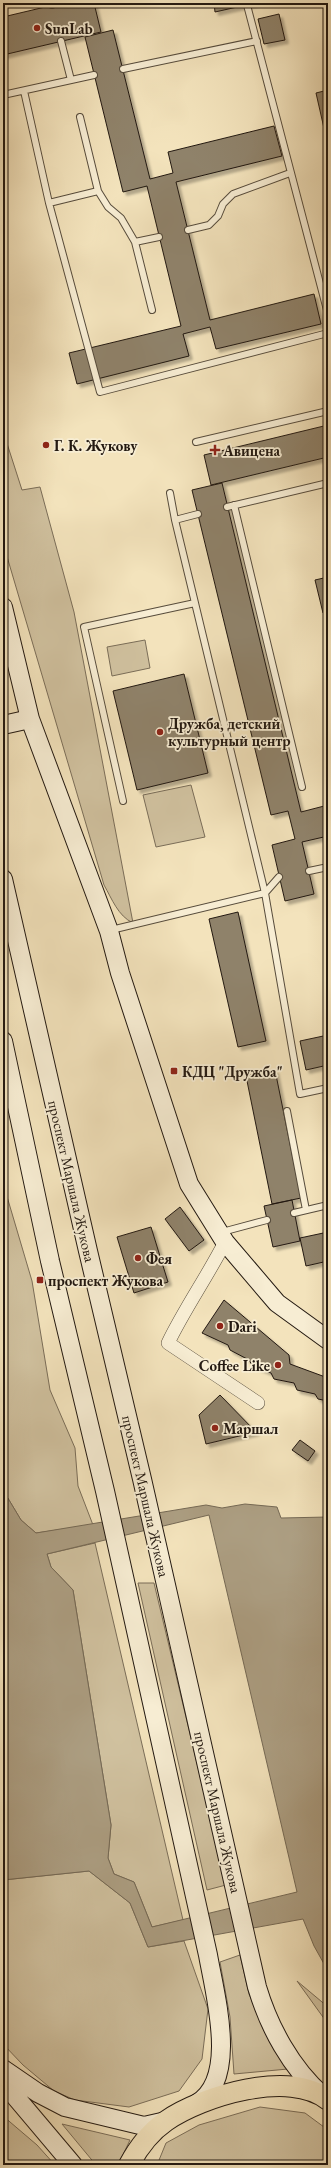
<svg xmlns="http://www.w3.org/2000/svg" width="331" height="2168" font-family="'EB Garamond',serif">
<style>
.green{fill:#d0c19f;stroke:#7a6d58}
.water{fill:#ac9e82;stroke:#756955;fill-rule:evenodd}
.building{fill:#8f826a;stroke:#231911;filter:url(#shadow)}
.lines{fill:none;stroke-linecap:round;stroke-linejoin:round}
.lane-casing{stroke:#574c3c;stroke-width:8}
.street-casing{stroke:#574c3c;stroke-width:14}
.secondary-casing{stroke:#231911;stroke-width:20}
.primary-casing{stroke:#231911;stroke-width:22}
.lane{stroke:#f7edd3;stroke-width:6}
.street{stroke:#f7edd3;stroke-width:13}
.secondary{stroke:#f7edd3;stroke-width:18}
.primary{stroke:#f3e3bc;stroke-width:20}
.poi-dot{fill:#8f2418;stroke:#f7edd3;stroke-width:1.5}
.labels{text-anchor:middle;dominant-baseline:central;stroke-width:3.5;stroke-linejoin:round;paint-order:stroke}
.poi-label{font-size:15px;font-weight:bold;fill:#231911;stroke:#f7edd3;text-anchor:start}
.street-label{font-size:15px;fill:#231911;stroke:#f7edd3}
</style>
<defs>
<filter id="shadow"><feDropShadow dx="3.5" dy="3.5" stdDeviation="1" flood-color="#0004"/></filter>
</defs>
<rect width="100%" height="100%" fill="#f3e3bc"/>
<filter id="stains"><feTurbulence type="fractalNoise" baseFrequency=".005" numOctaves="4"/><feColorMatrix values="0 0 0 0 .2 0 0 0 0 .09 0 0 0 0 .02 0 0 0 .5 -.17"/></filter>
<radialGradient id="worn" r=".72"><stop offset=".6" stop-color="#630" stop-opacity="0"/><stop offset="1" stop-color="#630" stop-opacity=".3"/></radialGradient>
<path class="green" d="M3 431 22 490 40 487 74 612 133 923C118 916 112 899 104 885L3 543Z
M145 640 150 668 112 676 107 647Z
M191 785 205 837 156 847 143 795Z
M3 1183 32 1281 50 1390 75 1448 78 1486 93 1525 36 1533 21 1520 3 1490Z
M95 1543 183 1920 152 1927 134 1882 114 1874 108 1858 111 1825 73 1590 51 1567 47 1554Z
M138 1583H154L226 1885 207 1890Z
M89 1871 130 1903 148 1947 184 1941 208 2009 202 2059 179 2091 129 2107 75 2100 54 2091 23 2065 3 2044V1880Z
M240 1955 249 1994 262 2024 288 2069 234 2074 230 2017 220 1962Z
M297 1981 328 2007V2024Z
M260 2107 305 2113 328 2130V2165H157L166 2143 199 2125Z
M3 2116 37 2145 55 2165H3Z
M62 2124 130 2140 118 2165H96Z"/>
<path class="water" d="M3 1490 21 1520 36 1533 206 1505 222 1508 245 1504 277 1507 281 1518 328 1517V1971L314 1946 303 1919 148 1947 130 1903 89 1871 3 1880ZM209 1515 297 1892 152 1927 134 1882 114 1874 108 1858 111 1825 73 1590 51 1567 47 1554Z"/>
<path class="building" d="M62 3H94L101 32 3 55V17Z
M214 3H255L215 12Z
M279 14 285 40 264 44 258 19Z
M113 30 150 179 173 173 168 152 274 126 282 156 176 182 210 320 314 294 321 324 216 349 210 327 183 334 189 356 77 384 69 353 181 326 147 186 123 192 85 37Z
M328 90V146L316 93Z
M328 425V457L211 485 204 455Z
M222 483 301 812 328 805V836L302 842 314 894 285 901 272 845 295 839 288 811 271 815 192 490Z
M328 577V612L323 613 315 580Z
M184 674 208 773 137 790 113 691Z
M238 912 266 1041 238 1047 209 919Z
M328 1035V1065L306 1070 300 1041Z
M275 1070 301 1198 272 1204 246 1076Z
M292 1200 300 1241 273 1247 264 1206Z
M180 1207 204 1240 189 1251 165 1219Z
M151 1227 168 1282 134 1293 117 1237Z
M328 1232V1261L306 1266 300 1238Z
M224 1300 289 1355 290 1364 328 1378V1401L318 1399 315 1394 297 1390 294 1383 274 1379 271 1373 252 1365 249 1360 230 1350 228 1345 202 1333Z
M220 1395 256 1432 206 1444 199 1415Z
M300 1440 315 1451 308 1461 292 1450Z"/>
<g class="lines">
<defs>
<path id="lane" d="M52 3V5
M247 5 328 314
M61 41 71 80
M123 69 257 41
M24 91 49 203 100 392 328 333
M3 95 94 75
M80 117 98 191 108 207 121 218 135 242 152 310
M49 203 98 191
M188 230 209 225 218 216 223 204 233 194 290 173
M135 242 159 237
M196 442 328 411
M170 493 175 520
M234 505 302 787
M227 507 328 483
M123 801 84 627 195 603
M309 871 328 867
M279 877 265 893 300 1094 328 1088
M111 930 265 893 175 520 198 514
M287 1111 306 1210
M294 1213 328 1205
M222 1232 267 1220"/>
<path id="street" d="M225 1242C207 1277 185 1308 168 1343L258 1403"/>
<path id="secondary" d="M3 607 30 719 109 931 120 973 189 1184 225 1242 277 1303 328 1340
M3 725 30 719
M3 879 88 1251 142 1479 257 1987C269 2027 291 2068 323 2096
M3 1041 50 1261 105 1491 208 1955C215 1995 239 2080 196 2104
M3 2069 38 2093 65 2107 144 2126 166 2121
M3 2082 73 2165"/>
<path id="primary" d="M129 2165C138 2148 150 2132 166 2121 202 2096 290 2069 328 2100"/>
</defs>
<use href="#lane" class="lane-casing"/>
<use href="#street" class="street-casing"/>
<use href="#secondary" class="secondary-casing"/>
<use href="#primary" class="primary-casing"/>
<use href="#lane" class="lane"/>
<use href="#street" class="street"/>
<use href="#secondary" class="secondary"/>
<use href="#primary" class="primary"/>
</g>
<g class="poi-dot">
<circle cx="37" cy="28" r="4"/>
<circle cx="46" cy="445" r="4"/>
<path d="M213 444h4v4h4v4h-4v4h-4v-4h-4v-4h4z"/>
<circle cx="160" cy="732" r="4"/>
<rect x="170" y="1067" width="8" height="8" rx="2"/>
<circle cx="138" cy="1258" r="4"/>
<rect x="36" y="1276" width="8" height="8" rx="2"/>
<circle cx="220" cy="1326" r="4"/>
<circle cx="278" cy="1365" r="4"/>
<circle cx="215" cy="1428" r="4"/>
</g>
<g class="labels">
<g class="poi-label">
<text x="45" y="28">SunLab</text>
<text x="54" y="445">Г. К. Жукову</text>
<text x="223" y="450">Авицена</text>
<text x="168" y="723">Дружба, детский<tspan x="168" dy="17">культурный центр</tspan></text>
<text x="182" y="1071">КДЦ "Дружба"</text>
<text x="146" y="1258">Фея</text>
<text x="48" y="1280">проспект Жукова</text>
<text x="228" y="1326">Dari</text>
<text x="270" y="1365" text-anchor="end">Coffee Like</text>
<text x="223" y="1428">Маршал</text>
</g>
<g class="street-label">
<text transform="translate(72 1181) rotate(77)">проспект Маршала Жукова</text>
<text transform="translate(146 1496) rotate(77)">проспект Маршала Жукова</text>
<text transform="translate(218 1812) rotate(77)">проспект Маршала Жукова</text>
</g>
</g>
<rect width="331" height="2168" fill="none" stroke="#f3e3bc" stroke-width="16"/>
<rect x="4" y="4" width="323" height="2160" fill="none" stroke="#231911" stroke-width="2"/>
<rect x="8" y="8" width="315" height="2152" fill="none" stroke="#231911"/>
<rect width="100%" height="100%" filter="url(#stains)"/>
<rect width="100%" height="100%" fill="url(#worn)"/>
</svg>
